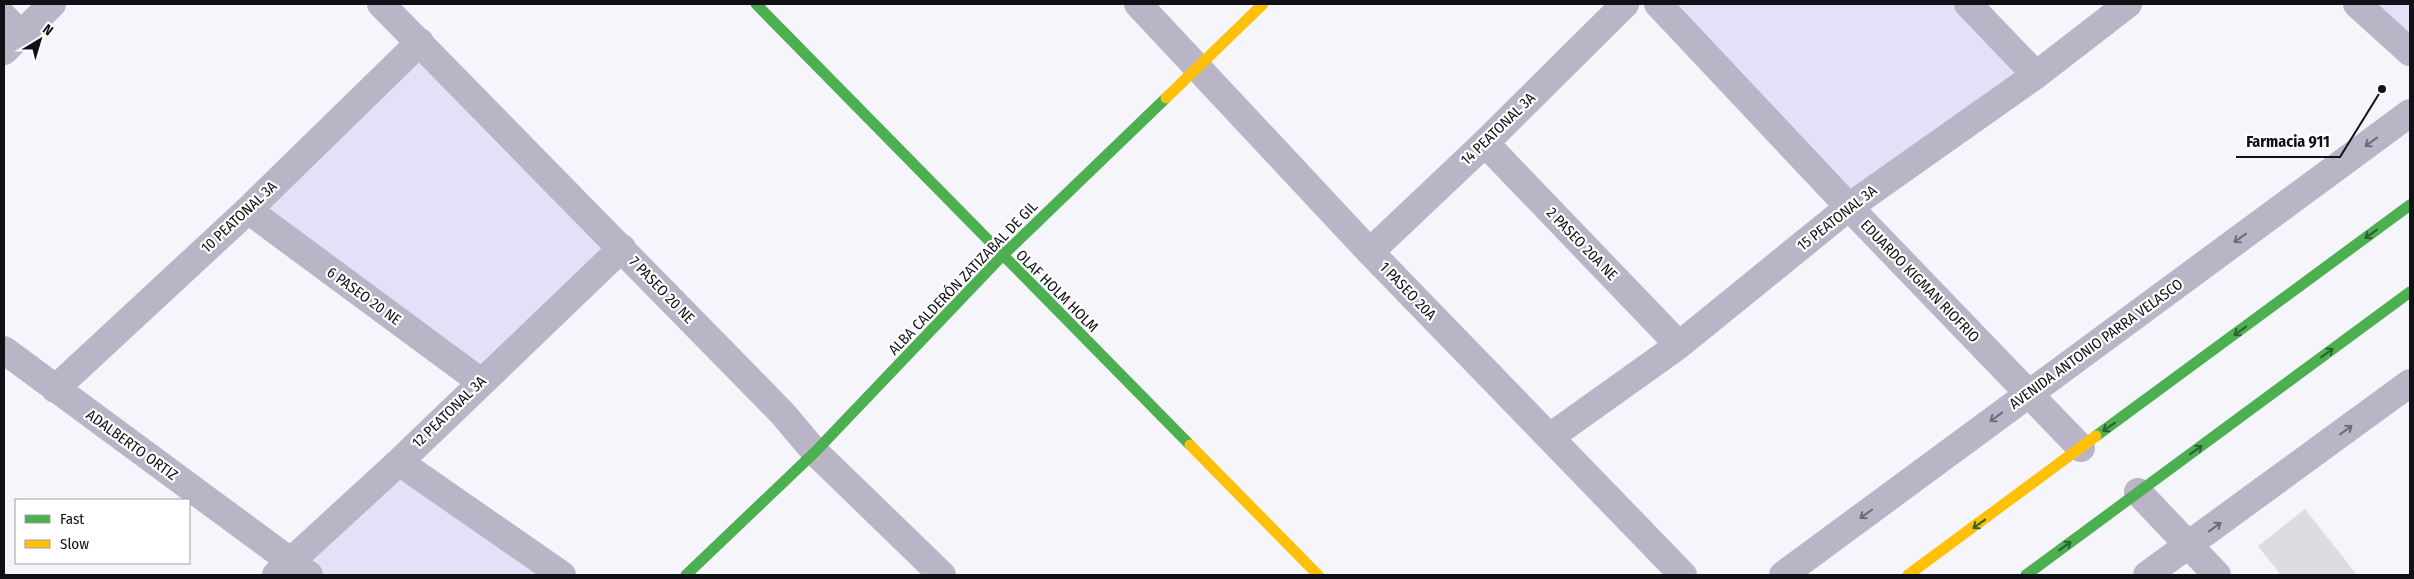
<svg xmlns="http://www.w3.org/2000/svg" width="2414" height="579" font-family="'Fira Sans Condensed',sans-serif">
<style>
.green{fill:#e4e0f7}
.building{fill:#dddce2}
.lines{fill:none;stroke-linecap:round;stroke-linejoin:round}
.street{stroke:#b9b5c7;stroke-width:28}
.fast{stroke:#4caf50;stroke-width:11}
.slow{stroke:#ffc107;stroke-width:11}
.oneway{stroke:#6d6b77}
.oneway2{stroke:#2e6033}
.labels{text-anchor:middle;dominant-baseline:central;stroke-width:4.5;stroke-linejoin:round;paint-order:stroke}
.street-label{font-size:15px;fill:#111016;stroke:#fff}
.leader{fill:none;stroke:#111016;stroke-width:2}
.callout-dot{fill:#111016;stroke:#fff;stroke-width:2}
.callout-label{font-size:16px;text-anchor:middle;font-weight:bold;fill:#111016;stroke:#fff;stroke-width:4.5;stroke-linejoin:round;paint-order:stroke}
</style>
<rect width="100%" height="100%" fill="#f6f5fb"/>
<path class="green" d="M1658 4H1968L2036 75 1849 207Z
M2357 4H2410V52Z
M420 42 622 248 481 382 248 210Z
M399 462 562 575H309L290 562Z"/>
<path class="building" d="M2305 509 2357 575H2281L2258 546Z"/>
<g class="lines">
<path class="street" d="M381 4 783 414 815 452 942 575
M1138 4 1370 252 1683 575
M1658 4 1849 207 2081 448
M1968 4 2036 75
M2357 4 2410 52
M4 17 21 35
M4 51 52 4
M1485 143 1679 345
M248 210 481 382
M1370 252 1485 143 1625 4
M4 350 309 575
M55 389 248 210 420 42
M1550 437 1679 345 1849 207 2036 75 2128 4
M399 462 562 575
M2138 492 2217 575
M276 575 399 462 622 248
M1783 575 2410 113
M2147 575 2410 383"/>
<path class="fast" d="M756 4 1190 445
M2096 436 2410 205
M686 575 815 452 1002 256 1166 98
M2026 575 2410 292"/>
<path class="slow" d="M1166 98 1263 4
M1190 445 1318 575
M1908 575 2096 436"/>
</g>
<defs><path id="oneway-shaft" d="M-6 0H5M1.5-3L5.5 0L1.5 3" fill="none" stroke-width="1.6" stroke-linecap="round" stroke-linejoin="round" transform="scale(1.25)"/></defs>
<g class="oneway">
<use href="#oneway-shaft" transform="translate(2371 142) rotate(144)"/>
<use href="#oneway-shaft" transform="translate(2240 238) rotate(144)"/>
<use href="#oneway-shaft" transform="translate(1996 417) rotate(144)"/>
<use href="#oneway-shaft" transform="translate(2346 430) rotate(-36)"/>
<use href="#oneway-shaft" transform="translate(1866 514) rotate(144)"/>
<use href="#oneway-shaft" transform="translate(2215 527) rotate(-36)"/>
</g>
<g class="oneway2">
<use href="#oneway-shaft" transform="translate(2371 234) rotate(144)"/>
<use href="#oneway-shaft" transform="translate(2240 331) rotate(144)"/>
<use href="#oneway-shaft" transform="translate(2327 353) rotate(-36)"/>
<use href="#oneway-shaft" transform="translate(2109 427) rotate(144)"/>
<use href="#oneway-shaft" transform="translate(2196 450) rotate(-36)"/>
<use href="#oneway-shaft" transform="translate(1979 524) rotate(144)"/>
<use href="#oneway-shaft" transform="translate(2065 546) rotate(-36)"/>
</g>
<g class="labels">
<g class="street-label">
<text transform="translate(1498 129) rotate(-44)">14 PEATONAL 3A</text>
<text transform="translate(239 217) rotate(-43)">10 PEATONAL 3A</text>
<text transform="translate(1837 218) rotate(-38)">15 PEATONAL 3A</text>
<text transform="translate(1582 244) rotate(46)">2 PASEO 20A NE</text>
<text transform="translate(963 278) rotate(-46)">ALBA CALDERÓN ZATIZABAL DE GIL</text>
<text transform="translate(1920 281) rotate(46)">EDUARDO KIGMAN RIOFRIO</text>
<text transform="translate(662 290) rotate(46)">7 PASEO 20 NE</text>
<text transform="translate(1057 291) rotate(45)">OLAF HOLM HOLM</text>
<text transform="translate(1408 291) rotate(46)">1 PASEO 20A</text>
<text transform="translate(364 296) rotate(36)">6 PASEO 20 NE</text>
<text transform="translate(2096 344) rotate(-36)">AVENIDA ANTONIO PARRA VELASCO</text>
<text transform="translate(449 412) rotate(-44)">12 PEATONAL 3A</text>
<text transform="translate(132 445) rotate(36)">ADALBERTO ORTIZ</text>
</g>
</g>
<path class="leader" d="M2382 89L2340 157H2236"/>
<circle class="callout-dot" cx="2382" cy="89" r="5"/>
<g class="callout-label">
<text x="2288" y="147">Farmacia 911</text>
</g>
<rect width="2414" height="579" fill="none" stroke="#111016" stroke-width="10"/>
<rect x="15" y="499" width="175" height="65" fill="#ffffff" stroke="#a09fa2"/>
<rect x="25" y="515" width="25" height="8" fill="#4caf50" stroke="#a09fa2"/>
<text x="60" y="524" font-size="15" fill="#111016">Fast</text>
<rect x="25" y="540" width="25" height="8" fill="#ffc107" stroke="#a09fa2"/>
<text x="60" y="549" font-size="15" fill="#111016">Slow</text>
<g transform="translate(40 40) rotate(38)" stroke="#ffffff" stroke-width="4" paint-order="stroke">
<path d="M0-4L9 19L0 12L-9 19Z" fill="#111016"/>
<text y="-8" font-size="14" font-weight="bold" text-anchor="middle" fill="#111016">N</text>
</g>
</svg>
